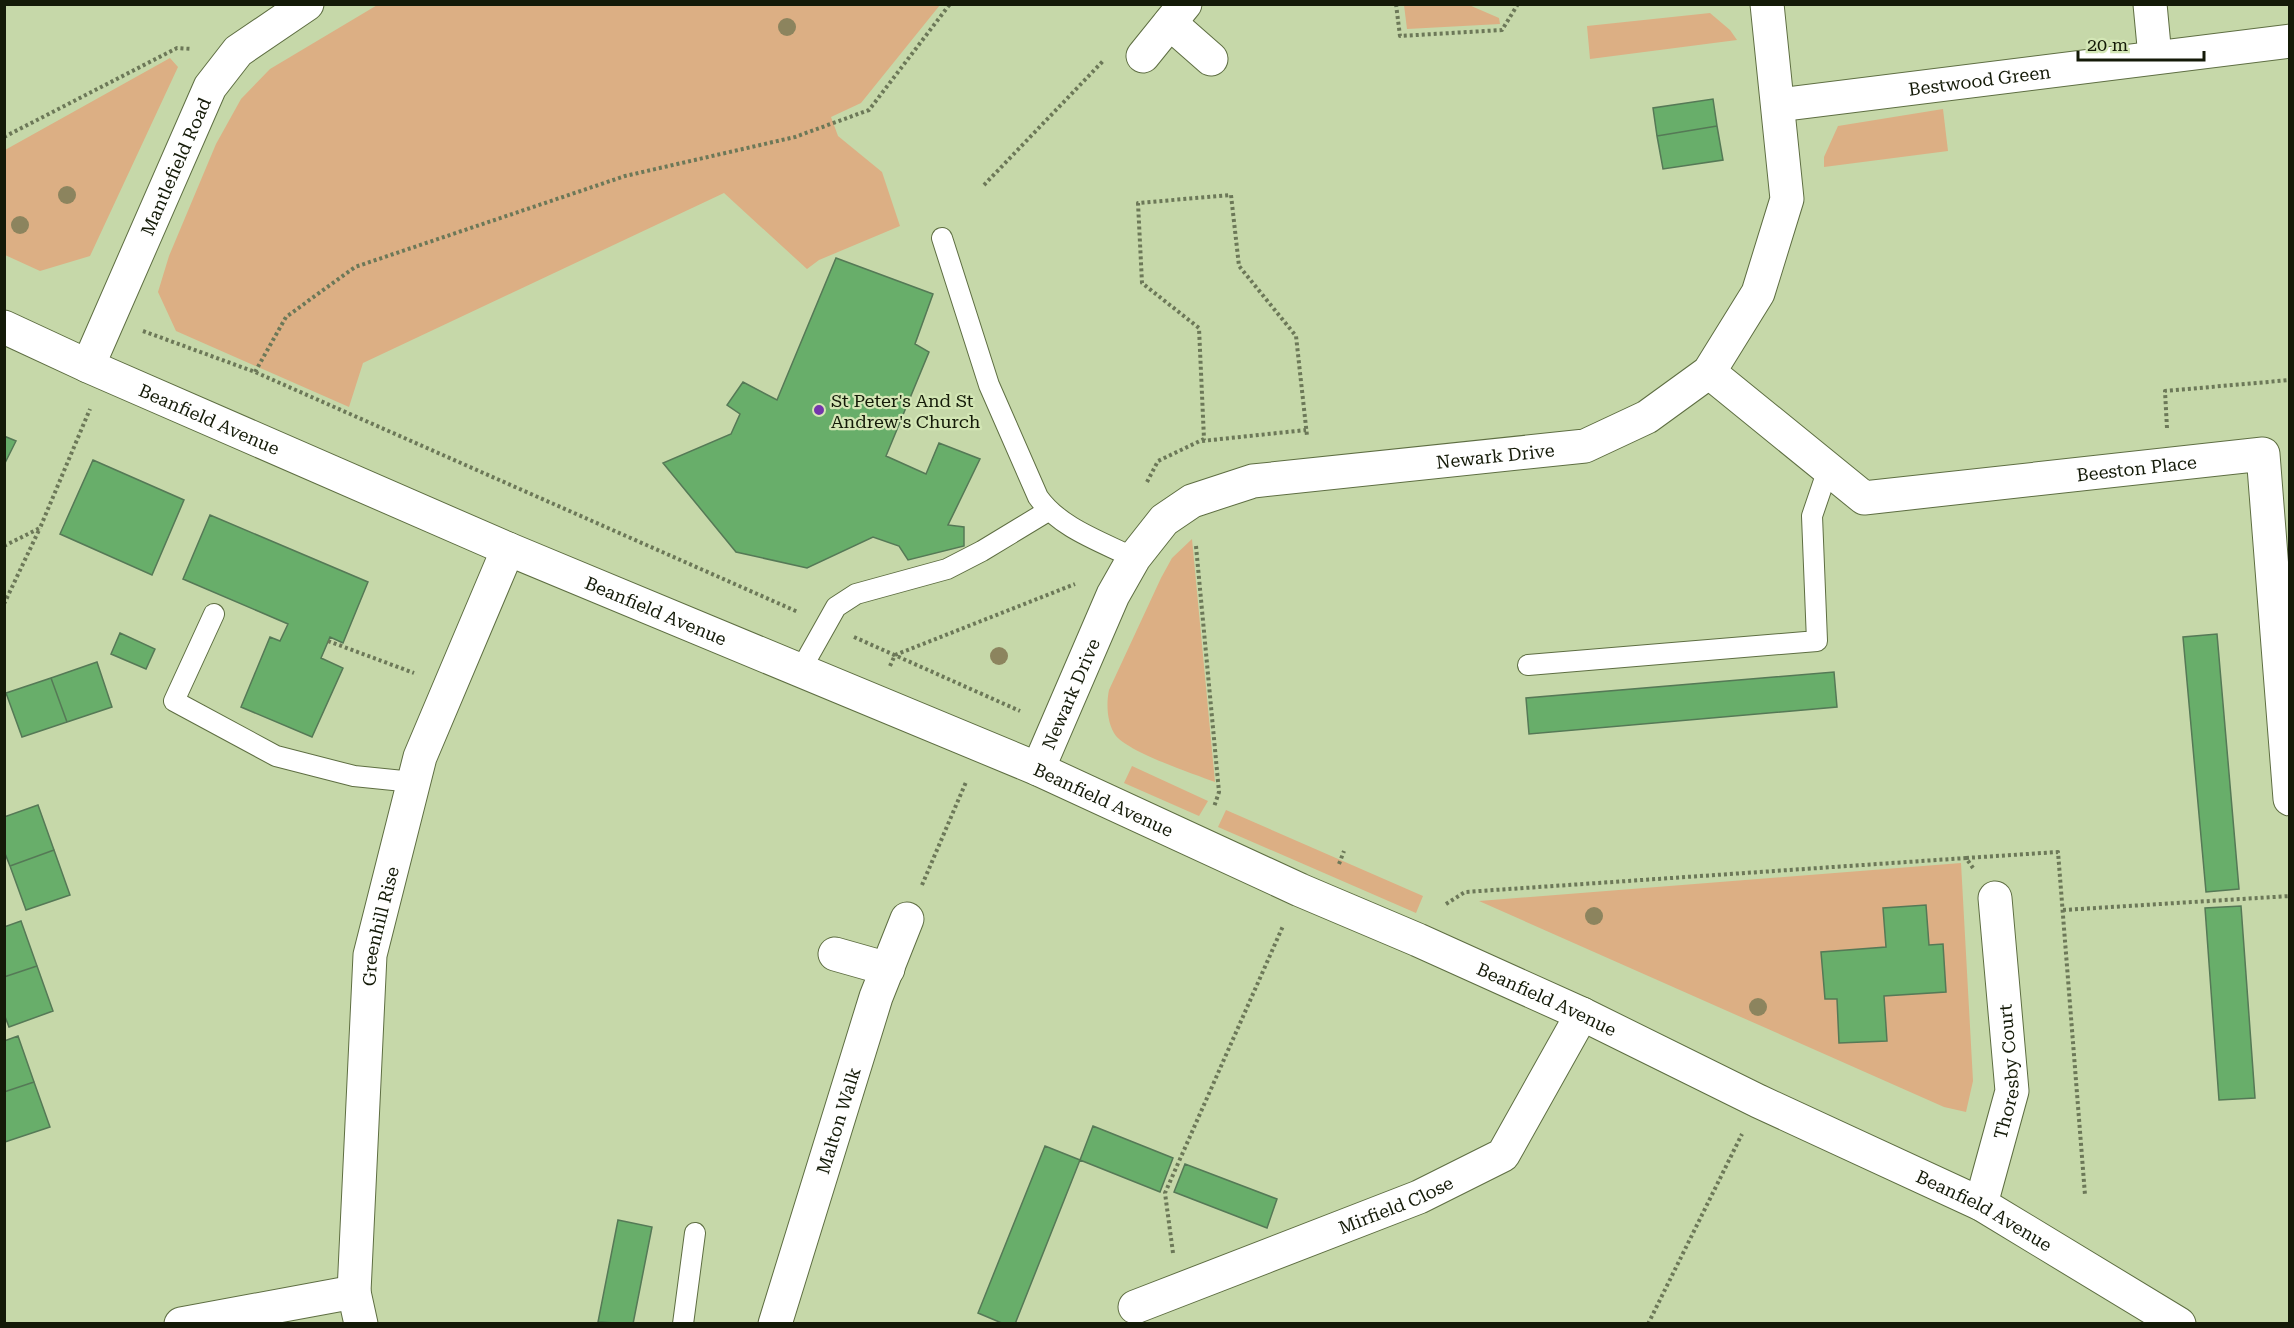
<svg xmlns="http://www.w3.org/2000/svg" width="2294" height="1328" font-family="'Roboto Serif',serif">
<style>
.green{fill:#dcaf84}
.building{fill:#68ae6a;stroke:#557956;stroke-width:1.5}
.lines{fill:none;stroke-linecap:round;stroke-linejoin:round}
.lane-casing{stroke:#5e6e42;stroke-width:22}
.street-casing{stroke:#5e6e42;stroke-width:35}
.secondary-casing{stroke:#5e6e42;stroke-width:35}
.path{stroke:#6c7858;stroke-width:4;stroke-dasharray:3 3;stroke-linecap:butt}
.lane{stroke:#fff;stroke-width:20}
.street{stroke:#fff;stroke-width:33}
.secondary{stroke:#fff;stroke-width:33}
.tree{fill:#8c845e}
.poi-dot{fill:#7436ac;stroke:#d3e6b5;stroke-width:2}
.labels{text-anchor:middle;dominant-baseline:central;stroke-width:4.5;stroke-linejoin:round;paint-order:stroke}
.street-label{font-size:18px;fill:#141a08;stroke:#d3e6b5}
.poi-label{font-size:18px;fill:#141a08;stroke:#d3e6b5;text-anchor:start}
</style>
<rect width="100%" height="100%" fill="#c6d8a9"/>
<path class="green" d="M379 4 940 5 861 103 831 117 838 136 882 172 900 226 819 260 807 269 724 193 363 363 349 407 176 331 158 292 169 256 216 144 241 99 270 69Z
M1404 5H1469L1499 18 1500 24 1407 29Z
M1710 13 1730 30 1737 40 1590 59 1587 26Z
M170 58 178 67 90 256 40 271 5 255V150Z
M1943 109 1948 151 1824 167V157L1838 126Z
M1192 539 1215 782C1191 773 1131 753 1116 736 1107 724 1106 704 1109 690L1161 578 1172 558Z
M1132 766 1208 801 1199 816 1124 783Z
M1226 810 1423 896 1416 913 1218 827Z
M1961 863 1973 1081 1966 1112 1944 1107 1479 901Z"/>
<path class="building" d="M1713 99 1717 126 1657 136 1653 108Z
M1717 126 1723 160 1663 169 1657 136Z
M836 258 933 294 915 344 929 352 886 456 926 474 939 443 980 459 948 525 964 527V546L908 560 899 546 873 537 807 568 736 552 663 463 731 434 740 414 727 405 743 382 777 400Z
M4 436 16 441 4 465Z
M93 460 184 500 152 575 60 534Z
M210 515 368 582 343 643 330 637 321 658 343 668 312 737 241 707 270 637 280 641 288 624 183 579Z
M120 633 155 649 146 669 111 654Z
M2217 634 2239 889 2206 892 2183 637Z
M97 662 112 707 67 722 51 678Z
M1834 672 1837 707 1529 734 1526 698Z
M51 678 67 722 22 737 6 693Z
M38 805 54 850 10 866 4 851V817Z
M54 850 70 895 26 910 10 866Z
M1926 905 1929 945 1943 944 1946 992 1884 996 1887 1041 1839 1043 1837 999H1825L1821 952 1886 947 1883 908Z
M2241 906 2255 1098 2219 1100 2205 908Z
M21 921 37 966 4 977V927Z
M37 966 53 1011 9 1027 4 1014V977Z
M18 1036 34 1082 4 1092V1041Z
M34 1082 50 1127 5 1142 4 1092Z
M1093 1126 1173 1158 1160 1192 1080 1160Z
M1045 1146 1080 1160 1015 1324H1004L978 1313Z
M1185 1164 1277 1199 1267 1228 1174 1192Z
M618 1220 652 1227 633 1324 598 1322Z"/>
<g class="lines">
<defs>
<path id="lane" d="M942 238 989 385 1038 497C1060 528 1100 541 1134 558
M214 614 174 701 276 756 354 776 413 782
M1528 665 1817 641 1812 516 1828 469
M800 671 836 607 856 594 947 569 982 551 1048 511
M683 1324 695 1233"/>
<g id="street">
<path d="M2150 4 2155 57"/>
<path d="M1170 23 1211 59"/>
<path d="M1143 56 1185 4"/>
<path id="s1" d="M1779 105 2290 41"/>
<path id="s2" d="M88 366 210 87 238 51 307 4"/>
<path id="s3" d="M1709 372 1864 498 2263 454 2290 799"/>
<path id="s4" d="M1038 769 1113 595 1134 558 1164 520 1192 501 1253 481 1585 446 1647 417 1709 372 1758 293 1787 199 1767 4"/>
<path d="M835 954 888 969"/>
<path id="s5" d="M1981 1204 2012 1091 1995 898"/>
<path id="s6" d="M1135 1307 1419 1197 1503 1155 1582 1014"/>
<path d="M181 1324 354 1292"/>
<path id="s7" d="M361 1324 354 1292 370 955 420 757 508 549"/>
<path id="s8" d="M775 1324 876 997 907 919"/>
</g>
<g id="secondary">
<path id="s9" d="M4 327 88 366 508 549 1038 769 1300 890 1418 940 1582 1014 1758 1101 1981 1204 2179 1324"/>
</g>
</defs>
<use href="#lane" class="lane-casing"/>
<use href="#street" class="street-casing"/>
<use href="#secondary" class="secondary-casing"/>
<path class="path" d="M1396 4 1400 36 1502 30 1518 4
M4 137 177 48 192 49
M984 185 1104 60
M143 331 255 372 798 612
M255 372 286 317 355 267 625 176 795 137 869 110 950 4
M2167 428 2165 391 2290 380
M1202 441 1306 430
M1147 482 1158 461 1204 439 1199 328 1142 283 1138 203 1231 195 1239 266 1296 336 1307 436
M4 546 40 528 90 409
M1196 546 1219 792 1214 807
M4 604 40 528
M854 637 1020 711
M328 641 414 673
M890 666 895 655 1075 584
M1966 858 2058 852 2085 1195
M1339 864 1344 851
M922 885 966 782
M1446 904 1465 892 1966 858 1973 868
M2063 910 2290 896
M1173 1253 1165 1193 1283 926
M1648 1324 1742 1134"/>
<use href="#lane" class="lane"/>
<use href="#street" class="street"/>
<use href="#secondary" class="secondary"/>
</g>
<g class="tree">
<circle cx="787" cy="27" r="9"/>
<circle cx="67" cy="195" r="9"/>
<circle cx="20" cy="225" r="9"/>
<circle cx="999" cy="656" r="9"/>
<circle cx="1594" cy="916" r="9"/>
<circle cx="1758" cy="1007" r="9"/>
</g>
<circle class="poi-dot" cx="819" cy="410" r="6"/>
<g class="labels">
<g class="street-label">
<text stroke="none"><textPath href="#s1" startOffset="202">Bestwood Green</textPath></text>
<text stroke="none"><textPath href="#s2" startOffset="218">Mantlefield Road</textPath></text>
<text stroke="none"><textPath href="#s9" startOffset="225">Beanfield Avenue</textPath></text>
<text stroke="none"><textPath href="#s4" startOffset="622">Newark Drive</textPath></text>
<text stroke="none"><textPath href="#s3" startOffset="474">Beeston Place</textPath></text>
<text stroke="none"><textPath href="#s9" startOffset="711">Beanfield Avenue</textPath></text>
<text stroke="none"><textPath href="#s4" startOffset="82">Newark Drive</textPath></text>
<text stroke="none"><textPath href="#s9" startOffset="1197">Beanfield Avenue</textPath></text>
<text stroke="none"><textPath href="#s7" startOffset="400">Greenhill Rise</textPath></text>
<text stroke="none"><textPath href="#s9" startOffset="1683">Beanfield Avenue</textPath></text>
<text stroke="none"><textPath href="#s5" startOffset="136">Thoresby Court</textPath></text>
<text stroke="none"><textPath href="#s8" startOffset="213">Malton Walk</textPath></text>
<text stroke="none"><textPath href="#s6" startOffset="280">Mirfield Close</textPath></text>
<text stroke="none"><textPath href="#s9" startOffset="2169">Beanfield Avenue</textPath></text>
</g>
<g class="poi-label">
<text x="831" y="400">St Peter's And St<tspan x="831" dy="21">Andrew's Church</tspan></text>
</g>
</g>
<rect width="2294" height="1328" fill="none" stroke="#141a08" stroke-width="12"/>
<path d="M2078 51v9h126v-9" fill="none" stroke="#141a08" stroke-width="3"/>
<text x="2087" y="51" font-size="18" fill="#141a08" stroke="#d3e6b5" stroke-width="4.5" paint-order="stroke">20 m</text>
</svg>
